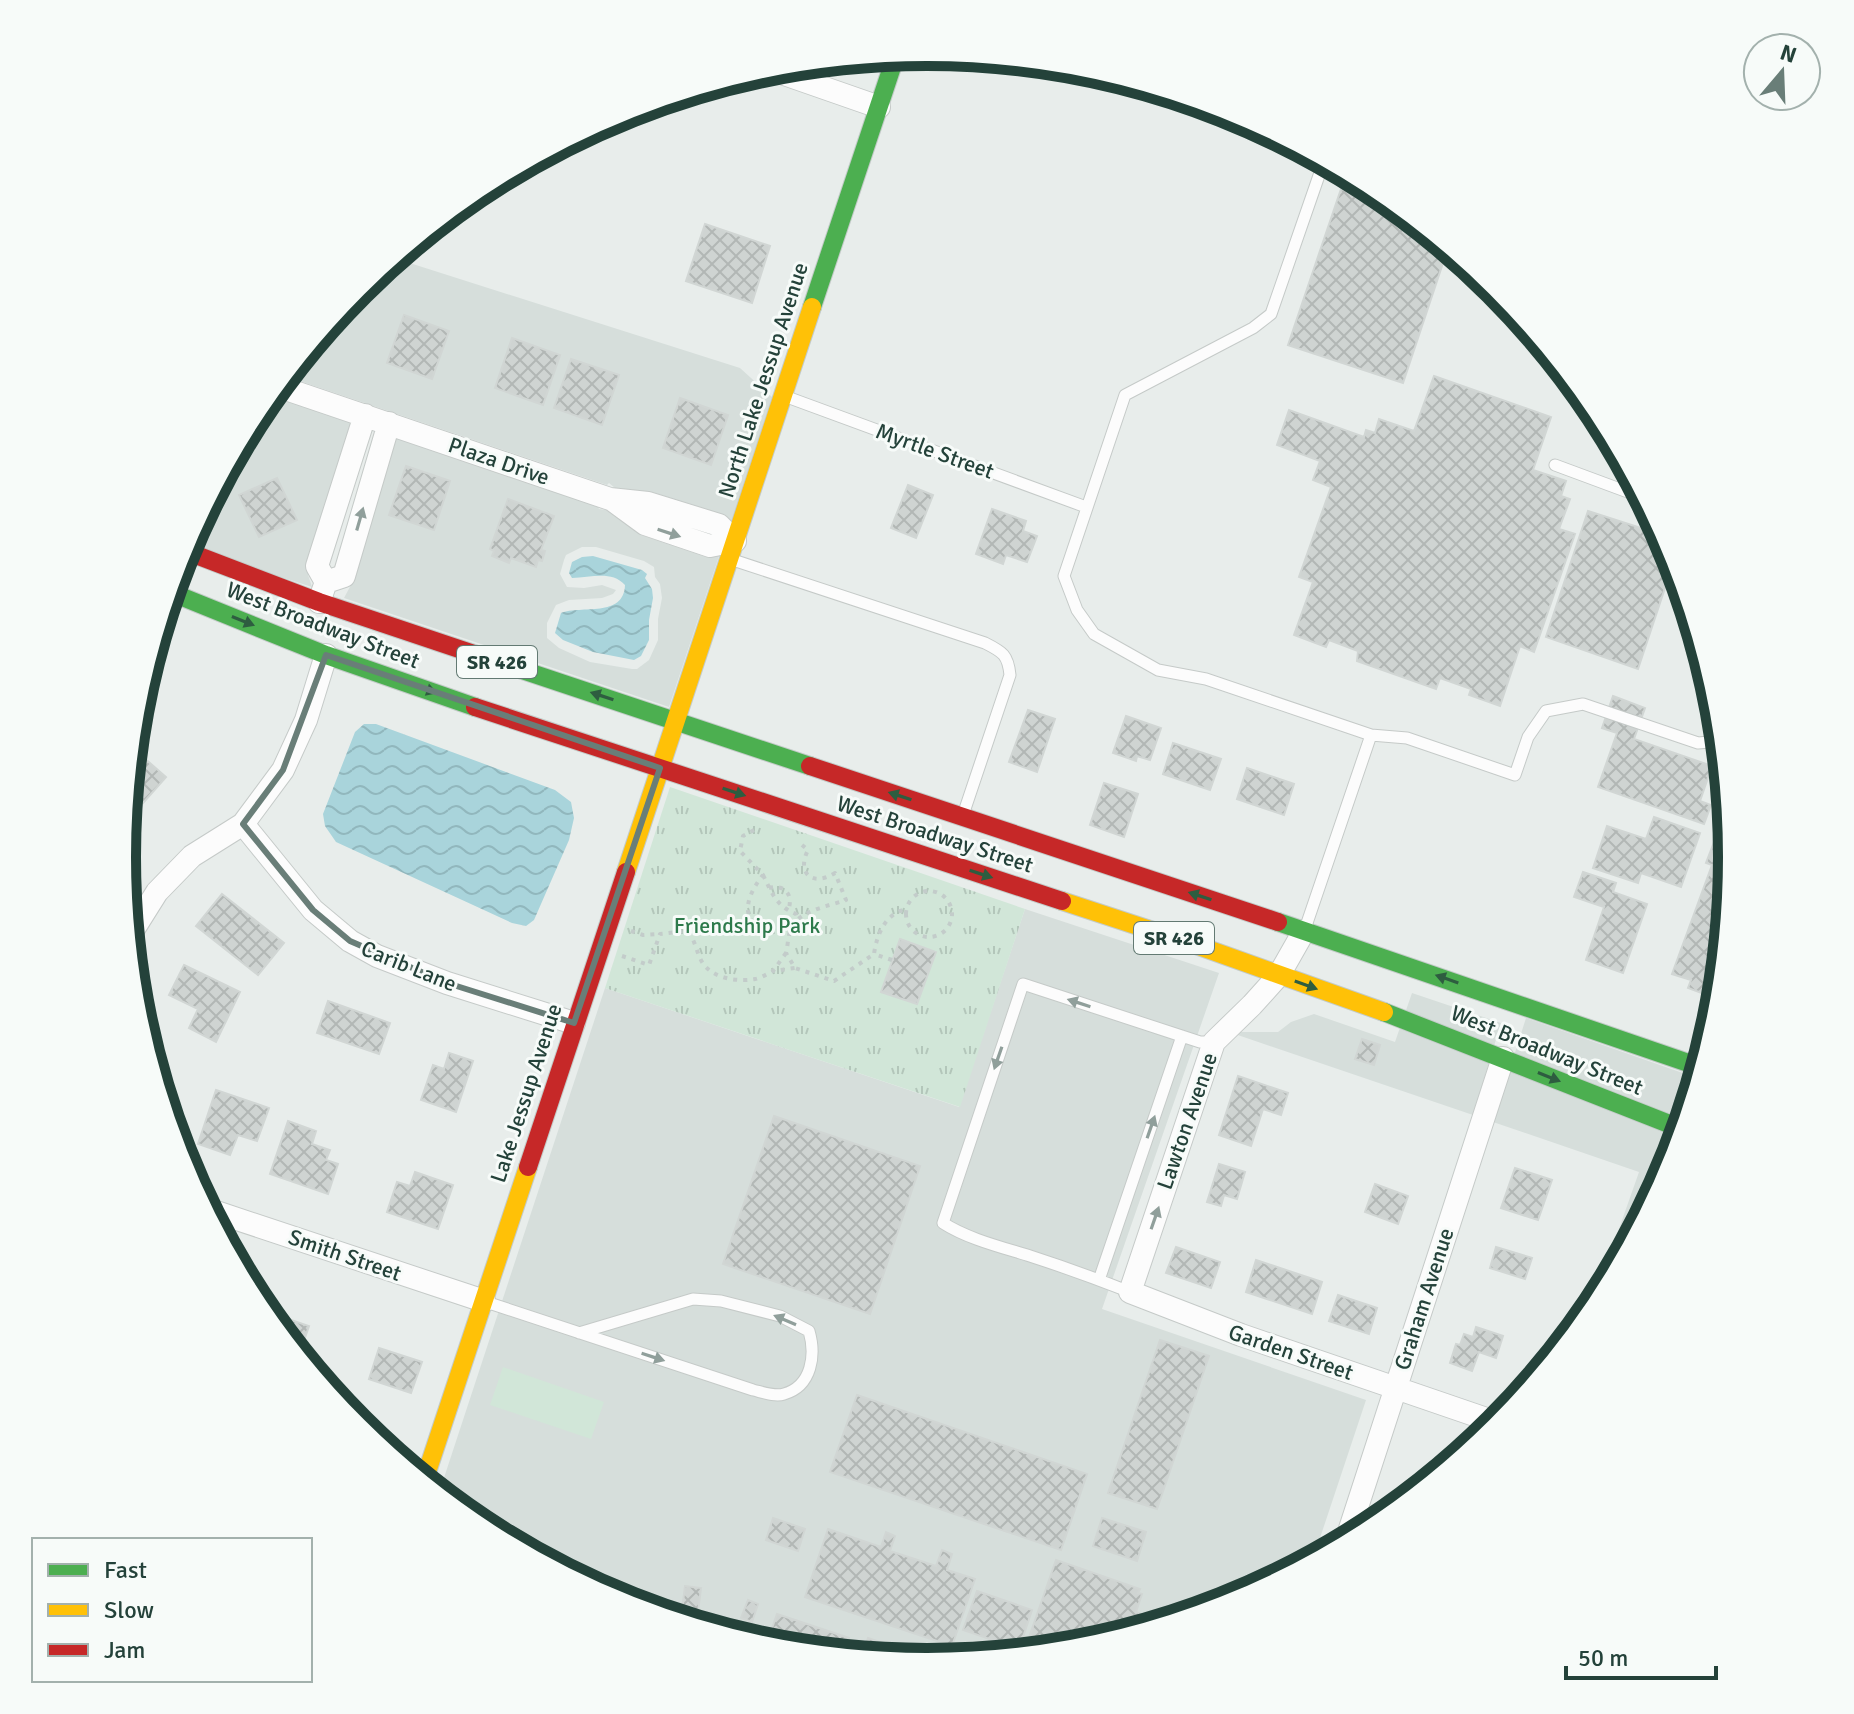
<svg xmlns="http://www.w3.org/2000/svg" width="1854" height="1714" font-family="Signika,sans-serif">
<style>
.built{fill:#d6dedb;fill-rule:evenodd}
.grass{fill:url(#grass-tufts)}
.pitch{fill:#d1e6d8}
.water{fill:url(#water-waves)}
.building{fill:url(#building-cross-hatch);stroke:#d1d6d4;stroke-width:2}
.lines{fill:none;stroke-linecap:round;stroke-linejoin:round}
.lane-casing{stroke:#c5cac8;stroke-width:13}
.street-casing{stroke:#c5cac8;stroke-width:24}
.fast-casing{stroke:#c3cbc8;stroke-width:20}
.slow-casing{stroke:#c3cbc8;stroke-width:20}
.jam-casing{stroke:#c3cbc8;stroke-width:20}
.path{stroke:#c3ccca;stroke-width:4;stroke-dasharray:4 6;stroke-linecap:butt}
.lane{stroke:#fcfcfc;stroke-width:11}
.street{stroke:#fcfcfc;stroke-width:22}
.fast{stroke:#4caf50;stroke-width:18}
.slow{stroke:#ffc107;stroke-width:18}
.jam{stroke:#c62828;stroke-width:18}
.oneway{fill:#909f9b}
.oneway2{fill:#2e5d40}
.marked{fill:none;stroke:#697e78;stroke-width:6;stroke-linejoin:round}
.labels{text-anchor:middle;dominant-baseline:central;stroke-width:6;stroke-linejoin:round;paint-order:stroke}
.shield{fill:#f7fbf9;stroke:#637a73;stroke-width:2}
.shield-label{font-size:20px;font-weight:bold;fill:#24423a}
.street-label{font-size:22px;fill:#24423a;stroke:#f7fbf9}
.park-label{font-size:22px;fill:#2d7a4b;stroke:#f7fbf9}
.rim{fill:none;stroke:#24423a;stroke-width:10}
</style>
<defs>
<pattern id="grass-tufts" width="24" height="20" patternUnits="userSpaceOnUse" patternTransform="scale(2)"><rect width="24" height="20" fill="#d1e6d8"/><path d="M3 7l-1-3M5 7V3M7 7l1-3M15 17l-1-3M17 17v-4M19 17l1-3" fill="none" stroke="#b3c6ba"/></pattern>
<pattern id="water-waves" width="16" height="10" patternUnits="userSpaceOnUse" patternTransform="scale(2)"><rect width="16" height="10" fill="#a9d4db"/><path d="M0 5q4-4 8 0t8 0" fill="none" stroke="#91b7bd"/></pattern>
<pattern id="building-cross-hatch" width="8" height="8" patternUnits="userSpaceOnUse" patternTransform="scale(2)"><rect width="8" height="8" fill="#cfd4d2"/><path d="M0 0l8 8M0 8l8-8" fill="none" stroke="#b2b7b5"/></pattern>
</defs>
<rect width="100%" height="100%" fill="#e8edeb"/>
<path class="built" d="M394 258 740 368 772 397 731 521 722 514 652 492 615 488 609 483 607 485 285 376 358 287Z
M269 395 352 423 308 568V575L312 587 185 546 258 409Z
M395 438 598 507 599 509 606 510 641 535 706 557 719 556 669 707 344 598 352 583ZM582 547H596L644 561 654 567 655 577 660 584 662 598 658 619V640L649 660 637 669H632L590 662 559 648 547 638V623L556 605 569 600 602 598 613 594 616 590 602 585 584 588 567 587 560 574 564 560 566 555Z
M1025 909 1219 973 1102 1309 1366 1400 1313 1559 1235 1601 1084 1647 927 1662 770 1646 619 1601 479 1526 439 1493 605 988 959 1107Z
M1412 993 1501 1023 1473 1115 1229 1032H1278L1291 1022 1314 1014 1395 1042Z
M1526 1018 1697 1078 1671 1165 1596 1305 1589 1314 1639 1172 1493 1122Z"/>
<path class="grass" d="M670 787 1025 909 960 1107 605 988Z"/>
<path class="pitch" d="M503 1367 604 1402 591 1439 490 1405Z"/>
<path class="water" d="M593 556 642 570 647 574 645 578 652 589 653 598 649 620V640L641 656 634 660 593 652 563 640 555 633 561 613C581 605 624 618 625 585 611 570 591 578 572 578L569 573 572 562 582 557Z
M364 724H376L555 790 571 802 574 818 569 840 534 920 526 926 512 923 336 842 325 826 323 814 355 732Z"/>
<path class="building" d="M1341 189 1400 209 1448 248 1403 383 1288 345Z
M705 224 770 246 752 303 686 281Z
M404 315 449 331 432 379 387 363Z
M512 338 560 355 543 405 495 388Z
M571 359 619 375 602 425 554 408Z
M1434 376 1551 417 1533 470 1566 481 1561 496 1570 499 1559 529 1575 534 1534 652 1520 646 1500 706 1469 695 1471 689 1440 678 1436 689 1357 661 1358 651 1329 640 1326 647 1294 635 1313 582 1299 577 1331 487 1313 480 1320 461 1277 445 1289 410 1364 437 1366 430 1375 433 1379 419 1414 431Z
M680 398 728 415 711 465 663 448Z
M406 466 450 481 434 530 389 515Z
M277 478 297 520 259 537 239 495Z
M908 485 933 495 916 538 891 528Z
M508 499 554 516 541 550 545 551 542 561 538 560 536 567 511 558 509 563 492 556 494 551 490 549Z
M992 509 1026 521 1023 531 1037 536 1027 562 1006 555 1003 564 976 554Z
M1588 511 1663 535 1671 549 1674 561 1638 669 1546 637Z
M1613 696 1645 708 1634 739 1712 766 1700 801 1711 805 1704 824 1598 787 1617 733 1602 728Z
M1028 710 1055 719 1037 772 1009 762Z
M1126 716 1161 728 1150 760 1137 756 1136 761 1113 753Z
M1173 743 1221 759 1210 790 1163 774Z
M135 750 166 777 143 803 129 790 132 752Z
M1247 768 1294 784 1284 815 1237 799Z
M1104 783 1138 794 1124 837 1090 825Z
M1654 817 1700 833 1681 887 1641 873 1638 883 1593 868 1607 826 1646 839Z
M1721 824 1729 827 1732 857 1718 999 1688 988 1691 980 1672 974 1712 865 1706 863Z
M1583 872 1616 883 1613 892 1647 904 1623 973 1586 960 1604 907 1574 897Z
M222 894 284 943 258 975 196 926Z
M900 939 936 952 917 1004 881 992Z
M184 965 240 992 216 1042 189 1028 198 1009 169 995Z
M328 1001 390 1023 379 1054 317 1033Z
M1362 1039 1380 1045 1374 1065 1355 1059Z
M449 1053 473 1061 456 1112 421 1100 433 1065 444 1069Z
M1238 1076 1288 1093 1281 1115 1263 1109 1251 1146 1219 1135Z
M156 1077 170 1081 164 1098 179 1103 171 1126Z
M216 1090 269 1108 257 1141 238 1135 230 1155 198 1144Z
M774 1116 920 1166 870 1314 723 1264Z
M288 1121 316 1131 312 1144 330 1150 326 1160 338 1164 328 1194 270 1174Z
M1219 1164 1245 1172 1237 1199 1224 1195 1221 1206 1207 1202Z
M1515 1168 1552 1180 1538 1220 1501 1208Z
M415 1172 453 1185 438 1229 387 1212 397 1182 410 1186Z
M1375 1184 1408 1196 1398 1224 1365 1212Z
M1176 1247 1220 1262 1211 1288 1166 1273Z
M1496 1247 1532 1258 1525 1279 1490 1268Z
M1256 1260 1322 1282 1312 1314 1246 1292Z
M1338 1295 1377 1308 1369 1334 1329 1321Z
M262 1310 309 1326 299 1355Z
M1476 1327 1503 1336 1496 1358 1479 1352 1472 1371 1450 1363 1456 1344 1460 1345 1464 1334 1473 1337Z
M1160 1340 1209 1356 1157 1509 1108 1493Z
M379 1348 422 1362 411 1393 369 1379Z
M857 1395 1087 1474 1061 1550 830 1472Z
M773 1518 805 1529 798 1551 766 1540Z
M1102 1518 1146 1532 1137 1561 1093 1546Z
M828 1529 881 1547 886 1532 895 1536 890 1551 936 1566 942 1550 952 1554 947 1570 975 1579 952 1646 805 1597Z
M1056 1560 1140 1589 1138 1593 1142 1594 1136 1612 1146 1616 1142 1628 1131 1624 1128 1633 1084 1647 1024 1652Z
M685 1586 701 1588 698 1612 682 1610Z
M977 1591 1032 1610 1019 1649 963 1630Z
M748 1600 758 1604 752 1622 741 1618Z
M777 1614 849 1638 844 1654 766 1645Z
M739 1630 750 1634 748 1640 737 1636Z
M868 1638 934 1661 862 1656Z"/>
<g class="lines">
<defs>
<path id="lane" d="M787 397 1086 507
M1555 465 1644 498
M733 560 985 643C1003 652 1008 655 1010 675L964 812
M1371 735 1407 738 1515 775 1528 737 1546 711 1583 704 1698 743 1721 741
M1306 926 1371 735 1206 679 1158 670 1094 634 1077 610 1064 576 1125 395 1253 328 1271 314 1324 161
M1099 1280 1182 1036
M1130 1292C1097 1279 1064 1267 1030 1256 1001 1247 968 1239 943 1223L1023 984 1200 1042H1214
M486 1302 753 1390C762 1392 775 1397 784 1394 812 1386 816 1355 809 1331L780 1316 721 1301 693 1299 579 1333"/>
<path id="street" d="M767 68 879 107
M280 387 610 499 648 503 719 525 735 541
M611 499 645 524 710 546 735 541
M326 582 317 566 365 415
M319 602 326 582 344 576 389 423
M243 824 313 910 350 941 377 956 447 983 574 1023
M1304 931 1279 975 1252 1005 1214 1042 1130 1292 1241 1335 1498 1423
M130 935 157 892 192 856 243 824 283 770 306 720 326 655
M207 1209 484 1301
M1346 1541 1503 1058"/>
<path id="fast" d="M812 307 896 55
M170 592 326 655 475 707
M480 656 810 766
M1278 922 1700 1067
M1384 1012 1682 1129"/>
<path id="slow" d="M626 872 812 307
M1062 901 1196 945 1384 1012
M424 1481 528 1167"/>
<path id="jam" d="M183 550 319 602 480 656
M475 707 1062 901
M810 766 1278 922
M528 1167 626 872"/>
</defs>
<use href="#lane" class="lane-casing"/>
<use href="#street" class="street-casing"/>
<use href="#fast" class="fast-casing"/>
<use href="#slow" class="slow-casing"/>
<use href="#jam" class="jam-casing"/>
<path class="path" d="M754 830 743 836 740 851 763 875C736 909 745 935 791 928
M802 845 808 850C796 874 813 887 835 873L846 900C829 906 802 910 792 926 788 934 788 945 786 953L795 968 834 981 874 954
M763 875C772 893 776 906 796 914L798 920
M769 888C785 884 794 895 788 911
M906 914a23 23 0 1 1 46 0a23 23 0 1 1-46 0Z
M631 931 643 935 660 934
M786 953 773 971 795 968
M622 956 649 965 660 934 687 931C697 941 696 956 705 966 716 979 739 982 755 979 761 978 767 974 773 971
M892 960 874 954C877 933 886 913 907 909"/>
<use href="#lane" class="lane"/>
<use href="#street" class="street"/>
<use href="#fast" class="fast"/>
<use href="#slow" class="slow"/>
<use href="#jam" class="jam"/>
</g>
<defs><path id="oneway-solid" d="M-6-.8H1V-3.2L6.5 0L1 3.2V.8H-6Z" transform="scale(2)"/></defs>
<g class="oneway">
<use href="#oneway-solid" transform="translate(360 519) rotate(-74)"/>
<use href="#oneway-solid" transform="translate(669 533) rotate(18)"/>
<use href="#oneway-solid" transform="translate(1079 1003) rotate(-162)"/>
<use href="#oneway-solid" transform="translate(998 1058) rotate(109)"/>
<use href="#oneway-solid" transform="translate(1151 1127) rotate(-71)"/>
<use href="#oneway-solid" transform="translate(1155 1218) rotate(-71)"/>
<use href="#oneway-solid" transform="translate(785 1320) rotate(-157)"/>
<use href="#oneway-solid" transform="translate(653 1357) rotate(18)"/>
</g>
<g class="oneway2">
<use href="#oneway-solid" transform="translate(243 621) rotate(22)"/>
<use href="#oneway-solid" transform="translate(425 689) rotate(19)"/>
<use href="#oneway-solid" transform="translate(602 696) rotate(-162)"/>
<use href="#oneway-solid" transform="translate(734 792) rotate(18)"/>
<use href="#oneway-solid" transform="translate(900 796) rotate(-162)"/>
<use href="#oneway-solid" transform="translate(981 874) rotate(18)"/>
<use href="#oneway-solid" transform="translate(1200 896) rotate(-162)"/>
<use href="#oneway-solid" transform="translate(1447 979) rotate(-161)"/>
<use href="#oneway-solid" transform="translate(1306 985) rotate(20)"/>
<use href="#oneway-solid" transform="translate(1549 1077) rotate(22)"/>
</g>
<path class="marked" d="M326 655 660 768 574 1023 447 983 350 941 313 910 243 824 283 770Z"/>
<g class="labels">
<g class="shield">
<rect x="457" y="646" width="80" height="32" rx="6"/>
<rect x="1134" y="922" width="80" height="32" rx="6"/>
</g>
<g class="shield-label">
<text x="497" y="662">SR 426</text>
<text x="1174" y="938">SR 426</text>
</g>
<g class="street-label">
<text transform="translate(763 380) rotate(-72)">North Lake Jessup Avenue</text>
<text transform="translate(935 451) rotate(20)">Myrtle Street</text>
<text transform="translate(499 461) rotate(19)">Plaza Drive</text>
<text transform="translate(323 625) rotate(21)">West Broadway Street</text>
<text transform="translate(935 834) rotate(18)">West Broadway Street</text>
<text transform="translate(409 966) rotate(22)">Carib Lane</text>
<text transform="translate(1547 1050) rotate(22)">West Broadway Street</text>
<text transform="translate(526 1093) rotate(-72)">Lake Jessup Avenue</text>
<text transform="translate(1187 1121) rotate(-71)">Lawton Avenue</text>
<text transform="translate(345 1255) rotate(19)">Smith Street</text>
<text transform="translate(1424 1299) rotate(-72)">Graham Avenue</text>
<text transform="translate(1291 1352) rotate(19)">Garden Street</text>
</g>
<g class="park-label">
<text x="747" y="925">Friendship Park</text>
</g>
</g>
<path d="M0 0H1854V1714H0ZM136 857a791 791 0 1 1 1582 0a791 791 0 1 1-1582 0Z" fill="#f7fbf9" fill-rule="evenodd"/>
<path class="rim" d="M136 857a791 791 0 1 1 1582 0a791 791 0 1 1-1582 0Z"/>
<rect x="32" y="1538" width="280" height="144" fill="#f7fbf9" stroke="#a3b1ad" stroke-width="2"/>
<rect x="48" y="1564" width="40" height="12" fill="#4caf50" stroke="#a3b1ad" stroke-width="2"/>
<text x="104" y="1578" font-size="24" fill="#24423a">Fast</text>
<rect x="48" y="1604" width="40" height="12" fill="#ffc107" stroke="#a3b1ad" stroke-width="2"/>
<text x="104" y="1618" font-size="24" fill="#24423a">Slow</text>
<rect x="48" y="1644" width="40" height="12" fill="#c62828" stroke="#a3b1ad" stroke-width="2"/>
<text x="104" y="1658" font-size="24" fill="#24423a">Jam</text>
<g transform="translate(1782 72) rotate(19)"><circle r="38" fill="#f7fbf9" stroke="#a3b1ad" stroke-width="2"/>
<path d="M0-6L14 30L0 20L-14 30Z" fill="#697e78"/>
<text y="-12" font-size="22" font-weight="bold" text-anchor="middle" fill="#24423a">N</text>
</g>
<path d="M1566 1666v12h150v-12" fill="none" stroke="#24423a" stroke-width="4"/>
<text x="1578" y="1666" font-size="24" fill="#24423a" stroke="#f7fbf9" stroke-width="6" paint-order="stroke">50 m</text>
</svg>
